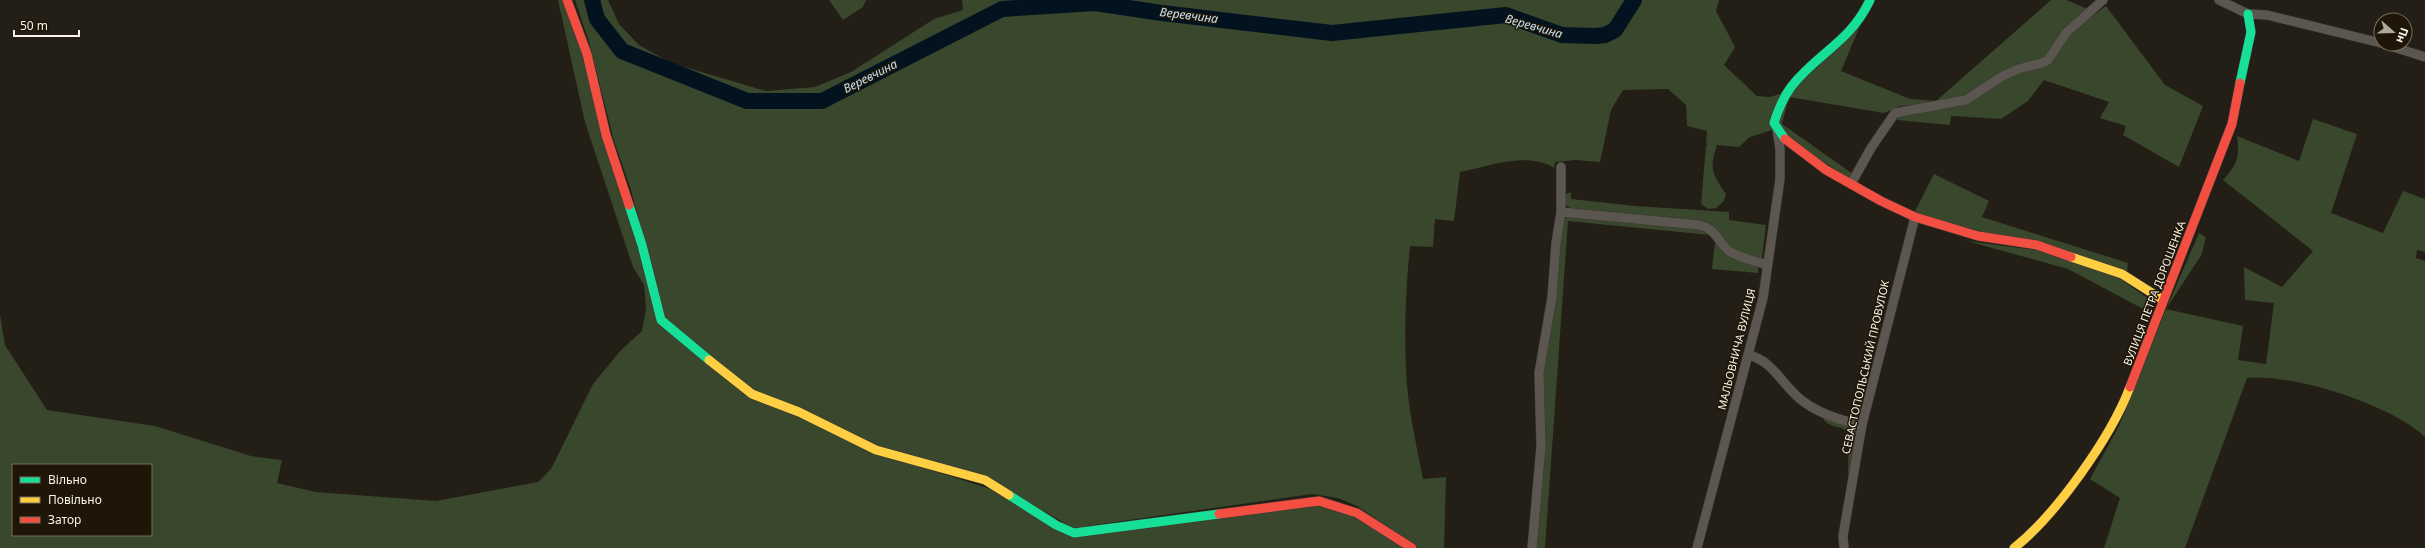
<svg xmlns="http://www.w3.org/2000/svg" width="2425" height="548" font-family="'Noto Sans',sans-serif">
<style>
.green{fill:#39472c;fill-rule:evenodd}
.lines{fill:none;stroke-linecap:round;stroke-linejoin:round}
.river{stroke:#03121f;stroke-width:16}
.street-casing{stroke:#3f3a35;stroke-width:10}
.fast-casing{stroke:#3f3a35;stroke-width:10}
.slow-casing{stroke:#3f3a35;stroke-width:10}
.jam-casing{stroke:#3f3a35;stroke-width:10}
.street{stroke:#5b5650;stroke-width:9}
.fast{stroke:#16e098;stroke-width:9}
.slow{stroke:#ffcf43;stroke-width:9}
.jam{stroke:#f24e42;stroke-width:9}
.labels{text-anchor:middle;dominant-baseline:central;stroke-width:3;stroke-linejoin:round;paint-order:stroke}
.street-label{font-size:11px;fill:#faf3e9;stroke:#1f1607}
.water-label{font-size:12px;font-style:italic;fill:#c3e1f6;stroke:#1f1607}
</style>
<rect width="100%" height="100%" fill="#231e16"/>
<path class="green" d="M558 0H563L583 55 659 321 745 394 900 460 1000 492 1058 529 1317 504 1341 507 1407 548H0V315L5 345 47 410 155 426 251 456 282 460 277 483 316 492 436 501 538 482 551 469 593 384 621 350 642 331 646 309 644 285 633 267 585 122ZM13 465H151V535H13Z
M575 0H608L619 24 639 45 671 63 766 91 815 87 851 72 934 19 963 10 962 0H1719L1716 11 1735 47 1724 65 1757 96 1770 97 1783 93 1772 130 1750 137 1739 147 1717 145C1709 169 1712 174 1726 194L1724 201 1716 208 1708 209 1701 204 1706 146 1708 144 1706 143 1707 131 1687 126 1686 105 1668 89 1623 90 1611 110 1600 162 1575 160 1555 162 1554 168C1527 151 1488 167 1460 172L1454 221 1435 219 1433 247 1410 246C1406 286 1404 327 1406 368 1407 405 1416 442 1423 479L1446 477 1444 548H1419L1357 506 1338 498 1312 494 1073 528 983 476 882 449 751 389 665 320 631 190 614 141 589 42Z
M829 0H866L863 7 843 20Z
M2051 0H2066L2088 9 2047 56 1965 97 1928 104 1900 106 1884 113 1789 97 1782 124 1853 174 1850 179 1791 141 1778 124 1787 96 1860 26 1841 71 1910 99 1936 101Z
M2106 6 2165 85 2203 106 2179 167 2123 135 2126 126 2100 118 2109 102 2044 80 2028 101 2001 119 1951 116 1950 125 1897 120 1899 117 1966 104 2007 76 2047 64 2072 31Z
M2313 119 2357 134 2331 213 2383 233 2403 191 2425 199V252L2417 250 2416 258 2425 261V437C2392 405 2292 373 2247 378L2185 548H2104L2120 498 2090 479 2119 426 2166 309 2199 233 2206 237 2202 254 2166 309 2243 326 2238 360 2266 364 2274 303 2245 300 2244 267 2282 287 2313 251 2223 180C2237 165 2240 157 2237 136L2299 161Z
M1934 174 1989 201 1982 217 2128 263 2127 272 1914 213Z
M1571 192V199L1635 206 1729 212V220L1766 225 1762 259C1751 256 1738 255 1729 246 1720 237 1717 227 1705 221L1572 209 1566 205 1564 195Z
M1570 216 1703 229 1710 235 1568 221 1545 548H1536L1542 374 1561 226 1564 219Z
M1967 241 2036 250 2119 278 2153 302 2149 312 2068 269Z
M1715 242 1723 252 1758 267V273L1712 269Z
M1826 416 1854 427 1857 431 1848 477 1849 433C1842 425 1829 428 1823 419Z"/>
<g class="lines">
<path class="river" d="M592 0 597 19 622 51 747 101H822L1002 9 1095 3 1162 13 1332 33 1506 15 1562 35 1596 36 1605 35 1615 30 1634 0"/>
<defs>
<path id="street" d="M2219 0 2248 14 2267 15 2381 43
M2384 44 2425 57
M1851 184 1871 148 1895 113 1966 100 2001 77 2018 69 2042 63 2048 60 2066 33 2103 0
M1561 212 1700 225C1716 229 1718 242 1729 251 1739 258 1756 261 1767 265
M1748 355C1774 360 1784 389 1804 402 1819 413 1843 421 1862 425
M1532 548 1541 446 1539 373 1552 297 1556 243 1561 212V167
M1697 548 1763 298 1780 179V149L1777 130
M1844 548 1843 536 1862 425 1915 217"/>
<path id="fast" d="M2240 83 2251 32 2248 14
M1785 139 1774 123C1778 110 1783 98 1791 87 1818 52 1849 44 1870 0
M629 205 642 245 661 320 709 360
M1009 495 1056 525 1074 533 1219 514"/>
<path id="slow" d="M2071 257 2122 274 2163 300
M709 360 752 394 799 412 876 450 985 480 1009 495
M2014 548C2056 515 2111 437 2130 387"/>
<path id="jam" d="M567 0 587 54 606 135 629 205
M1785 139 1826 170 1881 201 1915 217 1978 236 2037 245 2071 257
M2130 387 2232 124 2240 83
M1219 514 1319 501 1357 513 1412 548"/>
</defs>
<use href="#street" class="street-casing"/>
<use href="#fast" class="fast-casing"/>
<use href="#slow" class="slow-casing"/>
<use href="#jam" class="jam-casing"/>
<use href="#street" class="street"/>
<use href="#fast" class="fast"/>
<use href="#slow" class="slow"/>
<use href="#jam" class="jam"/>
</g>
<g class="labels">
<g class="street-label">
<text transform="translate(2154 293) rotate(-69)">ВУЛИЦЯ ПЕТРА ДОРОШЕНКА</text>
<text transform="translate(1736 349) rotate(-76)">МАЛЬОВНИЧА ВУЛИЦЯ</text>
<text transform="translate(1865 367) rotate(-77)">СЕВАСТОПОЛЬСЬКИЙ ПРОВУЛОК</text>
</g>
<g class="water-label">
<text transform="translate(1189 15) rotate(7)">Веревчина</text>
<text transform="translate(1534 26) rotate(16)">Веревчина</text>
<text transform="translate(870 76) rotate(-27)">Веревчина</text>
</g>
</g>
<rect x="12" y="464" width="140" height="72" fill="#1f1607" stroke="#776e61"/>
<rect x="20" y="477" width="20" height="6" fill="#16e098" stroke="#776e61"/>
<text x="48" y="484" font-size="12" fill="#faf3e9">Вільно</text>
<rect x="20" y="497" width="20" height="6" fill="#ffcf43" stroke="#776e61"/>
<text x="48" y="504" font-size="12" fill="#faf3e9">Повільно</text>
<rect x="20" y="517" width="20" height="6" fill="#f24e42" stroke="#776e61"/>
<text x="48" y="524" font-size="12" fill="#faf3e9">Затор</text>
<g transform="translate(2393 32) rotate(110)"><circle r="19" fill="#1f1607" stroke="#776e61"/>
<path d="M0-3L7 15L0 10L-7 15Z" fill="#afa89f"/>
<text y="-6" font-size="11" font-weight="bold" text-anchor="middle" fill="#faf3e9">Пн</text>
</g>
<path d="M14 30v6h65v-6" fill="none" stroke="#faf3e9" stroke-width="2"/>
<text x="20" y="30" font-size="12" fill="#faf3e9" stroke="#1f1607" stroke-width="3" paint-order="stroke">50 m</text>
</svg>
